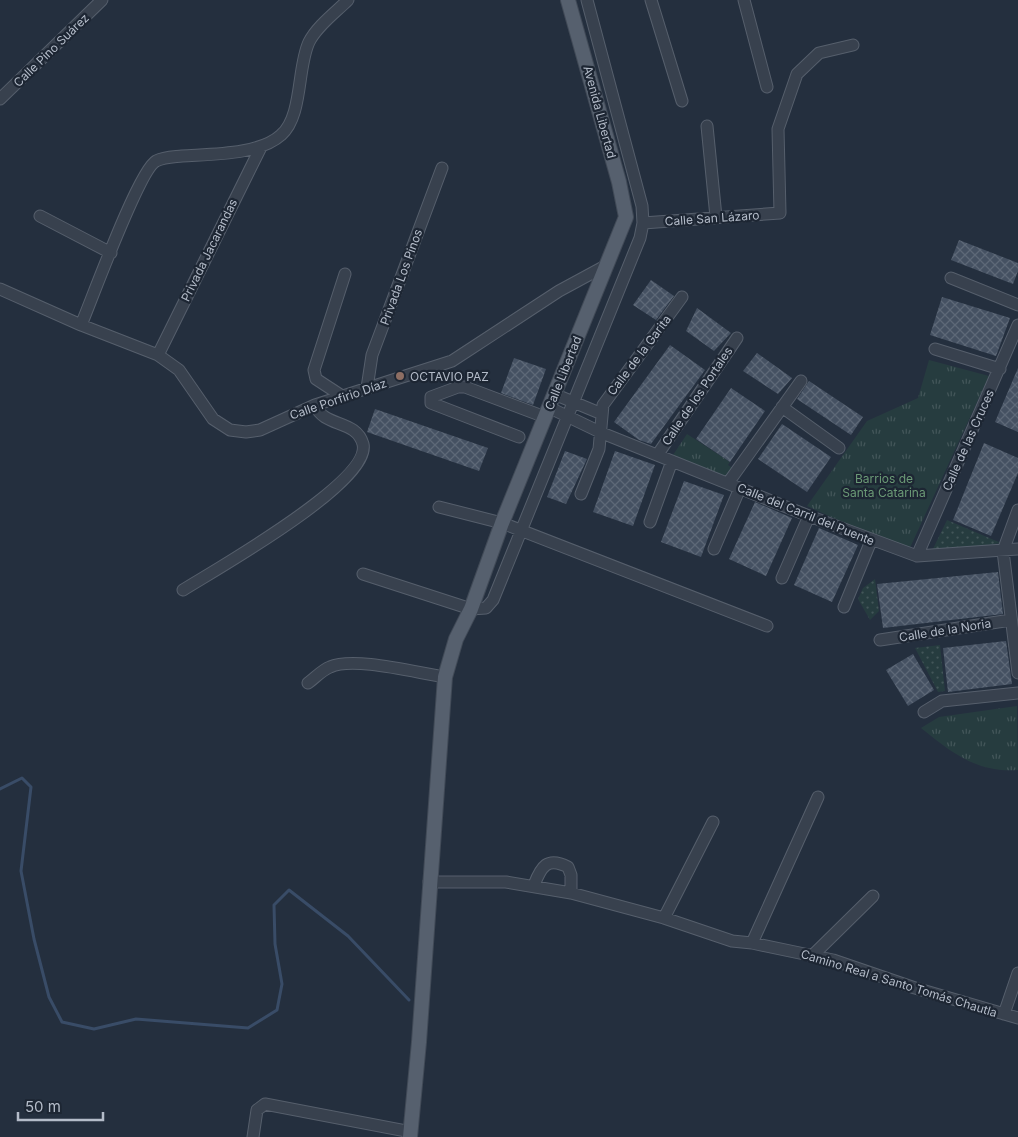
<svg xmlns="http://www.w3.org/2000/svg" width="1018" height="1137" font-family="Inter,sans-serif">
<style>
.grass{fill:url(#grass-dots)}
.park{fill:url(#park-tufts)}
.lines{fill:none;stroke-linecap:round;stroke-linejoin:round}
.stream{stroke:#394c67;stroke-width:3}
.building{fill:url(#building-cross-hatch)}
.minor-casing{stroke:#565f6c;stroke-width:13}
.major-casing{stroke:#414a57;stroke-width:16}
.minor{stroke:#38414e;stroke-width:11}
.major{stroke:#56606e;stroke-width:14}
.education-dot{fill:#8d6e63;stroke:#1d2633;stroke-width:2}
.labels{text-anchor:middle;dominant-baseline:central;stroke-width:4.5;stroke-linejoin:round;paint-order:stroke}
.street-label{font-size:12px;fill:#b4bcc9;stroke:#1d2633}
.poi-label{font-size:12px;fill:#b4bcc9;stroke:#1d2633;text-anchor:start}
.park-label{font-size:12px;fill:#6b9a76;stroke:#1d2633}
</style>
<defs>
<pattern id="grass-dots" width="8" height="8" patternUnits="userSpaceOnUse" patternTransform="scale(1.25)"><rect width="8" height="8" fill="#263c3f"/><path d="M2 2h.1M6 6h.1" fill="none" stroke="#435659" stroke-width="1.8" stroke-linecap="round"/></pattern>
<pattern id="park-tufts" width="24" height="20" patternUnits="userSpaceOnUse" patternTransform="scale(1.25)"><rect width="24" height="20" fill="#263c3f"/><path d="M3 7l-1-3M5 7V3M7 7l1-3M15 17l-1-3M17 17v-4M19 17l1-3" fill="none" stroke="#435659"/></pattern>
<pattern id="building-cross-hatch" width="8" height="8" patternUnits="userSpaceOnUse" patternTransform="scale(1.25)"><rect width="8" height="8" fill="#455162"/><path d="M0 0l8 8M0 8l8-8" fill="none" stroke="#5d6877"/></pattern>
</defs>
<rect width="100%" height="100%" fill="#242f3e"/>
<path class="grass" d="M947 520 1001 543 931 553Z
M875 579 879 611 870 620 858 599 863 588Z
M940 645 945 691 938 692 915 648Z"/>
<path class="park" d="M929 360 989 376 908 552 807 506 867 421 918 398Z
M687 434 730 462 728 465 734 469 728 478 673 455Z
M1017 706 1018 770C977 773 952 753 921 728L939 717Z"/>
<g class="lines">
<path class="stream" d="M0 789 22 778 31 787 21 871 34 939 49 997 62 1022 94 1029 136 1019 248 1028 277 1010 282 984 275 944 274 905 289 890 348 936 409 1000"/>
</g>
<path class="building" d="M959 240 1018 263V271L1013 284 951 260Z
M651 280 674 296 656 320 633 305Z
M942 297 1010 318 996 356 930 335Z
M697 308 731 333 714 351 686 331Z
M670 345 705 370 651 444 639 440 614 422Z
M757 353 792 378 778 394 743 371Z
M514 358 546 369 533 405 501 393Z
M1018 368V432L995 422Z
M809 381 863 417 851 435 797 399Z
M731 388 765 411 730 462 696 439Z
M375 409 488 448 479 471 367 432Z
M782 424 831 457 807 492 758 459Z
M984 443 1018 458V473L991 536 953 520Z
M565 451 587 459 566 504 547 497Z
M615 451 655 465 633 526 593 512Z
M684 481 724 495 701 557 661 542Z
M755 502 792 518 766 576 729 559Z
M819 528 858 545 832 602 794 585Z
M998 572 1003 614 883 628 877 584Z
M1006 641 1012 684 948 692 943 648Z
M913 654 934 690 908 706 886 670Z"/>
<g class="lines">
<defs>
<path id="minor" d="M651 0 682 101
M744 0 767 87
M0 99 102 0
M707 126 716 217
M40 216 111 253
M643 223 780 213 778 129 797 74 819 53 853 45
M951 278 1018 305
M0 289 81 325 158 355 179 370 213 419 230 430 246 432 260 430 315 405 452 361 559 291 607 265
M81 325C92 299 139 170 156 161 164 157 174 157 182 156 211 154 259 155 281 135 303 116 297 67 309 42 317 26 336 12 348 0
M935 349 1000 369
M158 355 261 147
M367 388 372 355 442 168
M554 394 602 414
M342 396 316 379 314 370 345 274
M548 407 602 433 809 516 917 556 1018 549
M782 407 839 448
M519 437 431 403V397L458 387H465L545 417
M658 454 737 338
M728 483 801 381
M581 494 599 449 603 405 682 297
M439 507 502 523 767 626
M1018 510 1003 551 1018 673
M650 522 672 461
M714 549 740 488
M917 556 1018 325
M363 574 471 609 486 608 493 600 640 238 643 223 642 206 587 0
M782 578 809 516
M183 590C213 571 372 482 363 444 356 419 324 428 315 405
M844 607 871 541
M880 640 1011 620
M308 683C315 678 322 670 330 667 354 656 417 673 445 677
M924 712 942 701 1018 693
M429 882H506L571 893 664 918 732 941 752 943 833 960 915 988 1018 1018
M534 885C541 867 547 856 568 867L571 875V893
M664 918 713 822
M752 943 818 797
M813 955 873 896
M1004 1014 1018 973
M253 1137 257 1110 265 1104 411 1132"/>
<path id="major" d="M410 1137 419 1042 445 677 456 639 471 609 502 523 626 217 619 182 568 0"/>
</defs>
<use href="#minor" class="minor-casing"/>
<use href="#major" class="major-casing"/>
<use href="#minor" class="minor"/>
<use href="#major" class="major"/>
</g>
<circle class="education-dot" cx="400" cy="376" r="5"/>
<g class="labels">
<g class="street-label">
<text transform="translate(51 50) rotate(-44)">Calle Pino Suárez</text>
<text transform="translate(600 112) rotate(75)">Avenida Libertad</text>
<text transform="translate(712 218) rotate(-4)">Calle San Lázaro</text>
<text transform="translate(209 250) rotate(-64)">Privada Jacarandas</text>
<text transform="translate(401 277) rotate(-70)">Privada Los Pinos</text>
<text transform="translate(639 355) rotate(-53)">Calle de la Garita</text>
<text transform="translate(563 373) rotate(-68)">Calle Libertad</text>
<text transform="translate(697 396) rotate(-56)">Calle de los Portales</text>
<text transform="translate(338 399) rotate(-19)">Calle Porfirio Díaz</text>
<text transform="translate(968 440) rotate(-66)">Calle de las Cruces</text>
<text transform="translate(806 514) rotate(22)">Calle del Carril del Puente</text>
<text transform="translate(945 630) rotate(-9)">Calle de la Noria</text>
<text transform="translate(899 983) rotate(17)">Camino Real a Santo Tomás Chautla</text>
</g>
<g class="poi-label">
<text x="410" y="376">OCTAVIO PAZ</text>
</g>
<g class="park-label">
<text x="884" y="478">Barrios de<tspan x="884" dy="14">Santa Catarina</tspan></text>
</g>
</g>
<path d="M18 1112v8h85v-8" fill="none" stroke="#b4bcc9" stroke-width="2.5"/>
<text x="25" y="1112" font-size="15" fill="#b4bcc9" stroke="#1d2633" stroke-width="4" paint-order="stroke">50 m</text>
</svg>
